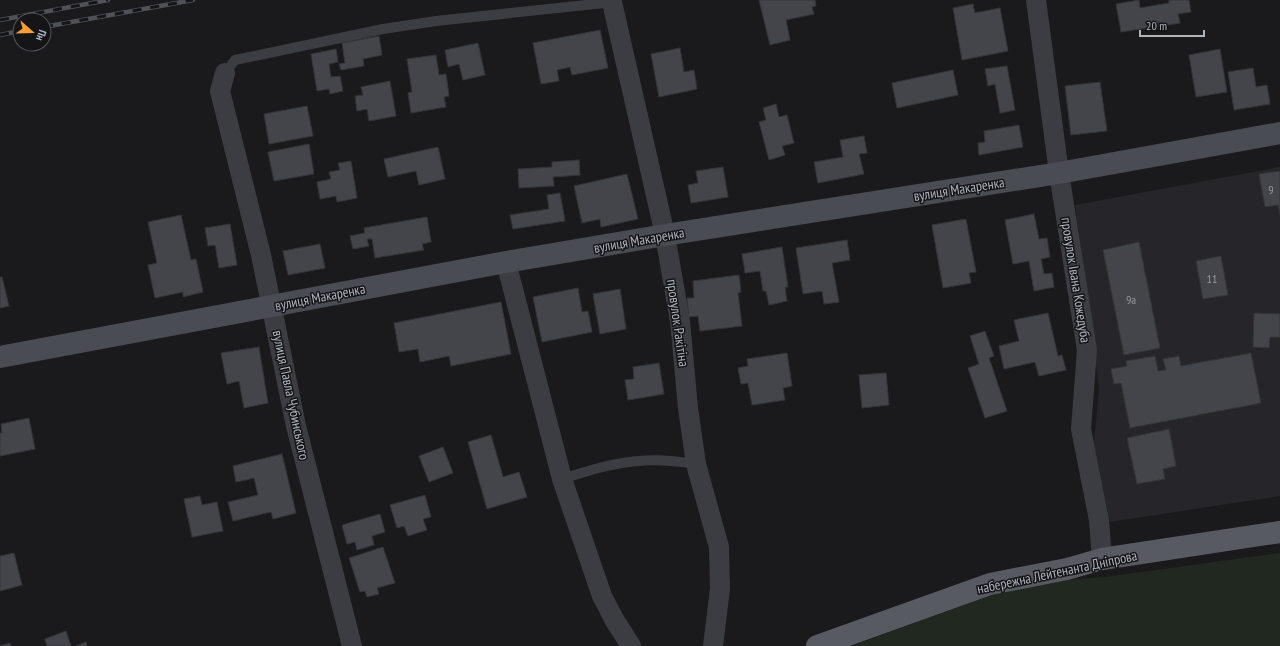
<svg xmlns="http://www.w3.org/2000/svg" width="1280" height="646" font-family="'PT Sans Narrow',sans-serif">
<style>
.built{fill:#26262a}
.green{fill:#202820}
.building{fill:#44454a;stroke:#343539}
.lines{fill:none;stroke-linecap:round;stroke-linejoin:round}
.service{stroke:#3b3d42;stroke-width:10}
.minor{stroke:#3b3d42;stroke-width:20}
.secondary{stroke:#494c52;stroke-width:22}
.primary{stroke:#575a61;stroke-width:22}
.rail-casing{stroke:#4e5157;stroke-width:4.5}
.rail{stroke:#151518;stroke-width:3;stroke-dasharray:9;stroke-linecap:butt}
.labels{text-anchor:middle;dominant-baseline:central;stroke-width:3;stroke-linejoin:round;paint-order:stroke}
.number-label{font-size:12px;fill:#9298a0}
.street-label{font-size:14px;fill:#acb3bc;stroke:#151518}
</style>
<rect width="100%" height="100%" fill="#1a1a1d"/>
<path class="built" d="M1280 167V496L1110 522 1094 443 1099 389 1075 205Z"/>
<path class="green" d="M1280 553V646H851L1006 590 1054 583 1064 580 1105 577Z"/>
<path class="building" d="M759 0H815L816 6 812 7 814 14 786 20 790 40 770 45Z
M1139 0 1140 8 1169 3V0H1189L1191 12 1178 14 1180 23 1121 32 1116 4Z
M973 4 975 13 1000 8 1008 51 962 60 953 8Z
M600 30 608 68 572 75 570 67 557 70 559 81 541 84 533 43Z
M379 36 382 55 363 59 364 66 341 70 339 64 345 63 342 43Z
M478 43 485 75 463 80 459 64 448 67 445 50Z
M680 48 684 72 694 70 697 89 659 97 651 54Z
M336 49 338 62 329 64 331 77 340 76 343 91 330 94 329 89 317 91 311 54Z
M1220 49 1227 92 1196 97 1189 55Z
M436 55 439 75 446 74 449 96 444 97 446 107 411 113 408 93 412 92 407 59Z
M1007 66 1015 110 1000 113 995 84 988 86 985 69Z
M1253 68 1256 87 1267 85 1270 104 1234 110 1228 72Z
M953 70 958 95 897 108 892 83Z
M390 81 396 116 369 121 367 109 357 111 355 96 363 95 361 87Z
M1100 82 1107 131 1071 135 1065 86Z
M776 104 779 117 787 115 794 143 782 146 785 155 769 160 759 122 766 120 763 108Z
M307 106 313 136 269 144 264 114Z
M1019 125 1023 147 979 155 978 143 985 142 984 131Z
M864 136 867 153 859 154 864 174 818 183 814 162 843 157 840 140Z
M309 144 314 174 274 181 268 152Z
M438 147 445 179 419 185 416 171 388 177 384 159Z
M579 160 580 175 553 177 554 186 519 188 518 169 552 167V162Z
M351 161 357 198 337 202 336 196 320 199 317 182 331 179 329 172 340 170 338 163Z
M723 167 728 197 691 203 688 185 698 183 696 171Z
M1280 171V214L1278 205 1265 207 1259 174Z
M627 174 638 219 601 227 600 219 582 223 574 186Z
M560 193 565 221 513 229 510 215 549 209 547 195Z
M1034 214 1039 239 1047 238 1050 257 1041 259 1044 274 1052 273 1054 287 1034 291 1029 261 1013 264 1005 220Z
M181 215 191 260 196 259 203 292 183 297V292L155 298 148 265 157 263 148 222Z
M427 217 431 242 422 244 424 250 375 258 372 239H367L369 246 353 249 350 236 365 233 364 228Z
M966 219 976 272 969 273 971 283 943 288 932 225Z
M230 224 237 265 219 268 215 245 208 246 205 228Z
M847 240 850 260 832 263 839 302 824 304 822 291 803 294 796 248Z
M1139 242 1160 348 1124 355 1103 250Z
M320 244 325 268 288 275 283 251Z
M782 247 788 287H785L787 301 769 305 766 291H763L760 271 745 273 742 254Z
M1221 256 1228 295 1203 299 1196 261Z
M739 275 741 292 738 293 742 326 700 331 698 316 689 317 687 298H694L693 281Z
M0 277H2L9 306 0 308Z
M578 288 582 312 588 311 592 332 542 342 533 297Z
M620 289 626 329 600 334 593 294Z
M501 302 511 354 451 366 449 356 420 362 418 349 399 352 394 323Z
M1048 313 1058 356 1062 355 1066 370 1039 376 1035 362 1004 369 999 346 1019 341 1014 320Z
M1254 313 1280 314V337H1270L1269 348 1253 347Z
M985 331 994 356 989 358 1007 411 985 418 968 368 979 364 970 336Z
M259 347 268 403 244 408 239 381 227 384 221 353Z
M787 353 792 386 783 388 785 400 752 405 748 383 741 384 738 368 748 366 747 359Z
M1251 353 1261 403 1130 428 1121 383 1114 384 1111 369 1127 366 1126 361 1155 356 1158 371 1166 370 1163 359 1179 356 1181 366Z
M659 363 664 394 628 400 625 380 634 379 633 367Z
M886 373 889 405 862 408 859 375Z
M29 418 35 449 0 456V433H2L1 424Z
M1169 429 1176 466 1163 469 1165 479 1137 484 1127 438Z
M491 435 503 477 519 472 527 497 487 509 468 442Z
M443 447 453 473 429 482 419 456Z
M282 454 296 513 273 519 271 512 233 521 228 502 258 495 254 478 236 482 233 466Z
M425 495 431 517 423 519 427 530 408 536 404 526 397 528 390 505Z
M200 496 202 505 217 502 223 531 192 537 184 499Z
M380 514 385 532 372 536 374 545 357 550 355 542 347 544 342 525Z
M383 547 395 583 377 588 379 594 367 597 365 591 360 592 349 558Z
M14 553 22 585 0 591V556Z
M66 631 71 646H47L45 639Z
M86 642 87 646H76Z
M10 643 11 646H0Z"/>
<g class="lines">
<path class="service" d="M225 73 235 60 383 29 436 21 614 2
M562 479C587 471 612 463 638 461 657 459 677 461 696 464"/>
<path class="minor" d="M1036 0 1059 173 1087 350 1081 429 1099 520 1102 559
M612 2 665 235 680 321 688 408 696 464 719 547 720 589 713 646
M225 73 220 91 261 255 296 426 352 646
M506 262 562 479 602 596 615 621 631 646"/>
<path class="secondary" d="M0 357 506 262 665 235 1059 173 1280 133"/>
<path class="primary" d="M817 646 990 584 1067 569 1102 559 1280 532"/>
<defs>
<path id="rail" d="M0 20 108 0
M44 27 193 0
M0 35 20 31"/>
</defs>
<use href="#rail" class="rail-casing"/>
<use href="#rail" class="rail"/>
</g>
<g class="labels">
<g class="number-label">
<text x="1271" y="189">9</text>
<text x="1212" y="278">11</text>
<text x="1131" y="299">9а</text>
</g>
<g class="street-label">
<text transform="translate(959 189) rotate(-9)">вулиця Макаренка</text>
<text transform="translate(639 240) rotate(-10)">вулиця Макаренка</text>
<text transform="translate(1076 280) rotate(81)">провулок Івана Кожедуба</text>
<text transform="translate(320 297) rotate(-11)">вулиця Макаренка</text>
<text transform="translate(678 323) rotate(82)">провулок Ракітіна</text>
<text transform="translate(291 395) rotate(78)">вулиця Павла Чубинського</text>
<text transform="translate(1057 572) rotate(-12)">набережна Лейтенанта Дніпрова</text>
</g>
</g>
<g transform="translate(32 32) rotate(110)"><circle r="19" fill="#151518" stroke="#51545a"/>
<path d="M0-3L7 15L0 10L-7 15Z" fill="#f99e36"/>
<text y="-6" font-size="11" font-weight="bold" text-anchor="middle" fill="#acb3bc">Пн</text>
</g>
<path d="M1140 30v6h64v-6" fill="none" stroke="#acb3bc" stroke-width="2"/>
<text x="1146" y="30" font-size="12" fill="#acb3bc" stroke="#151518" stroke-width="3" paint-order="stroke">20 m</text>
</svg>
